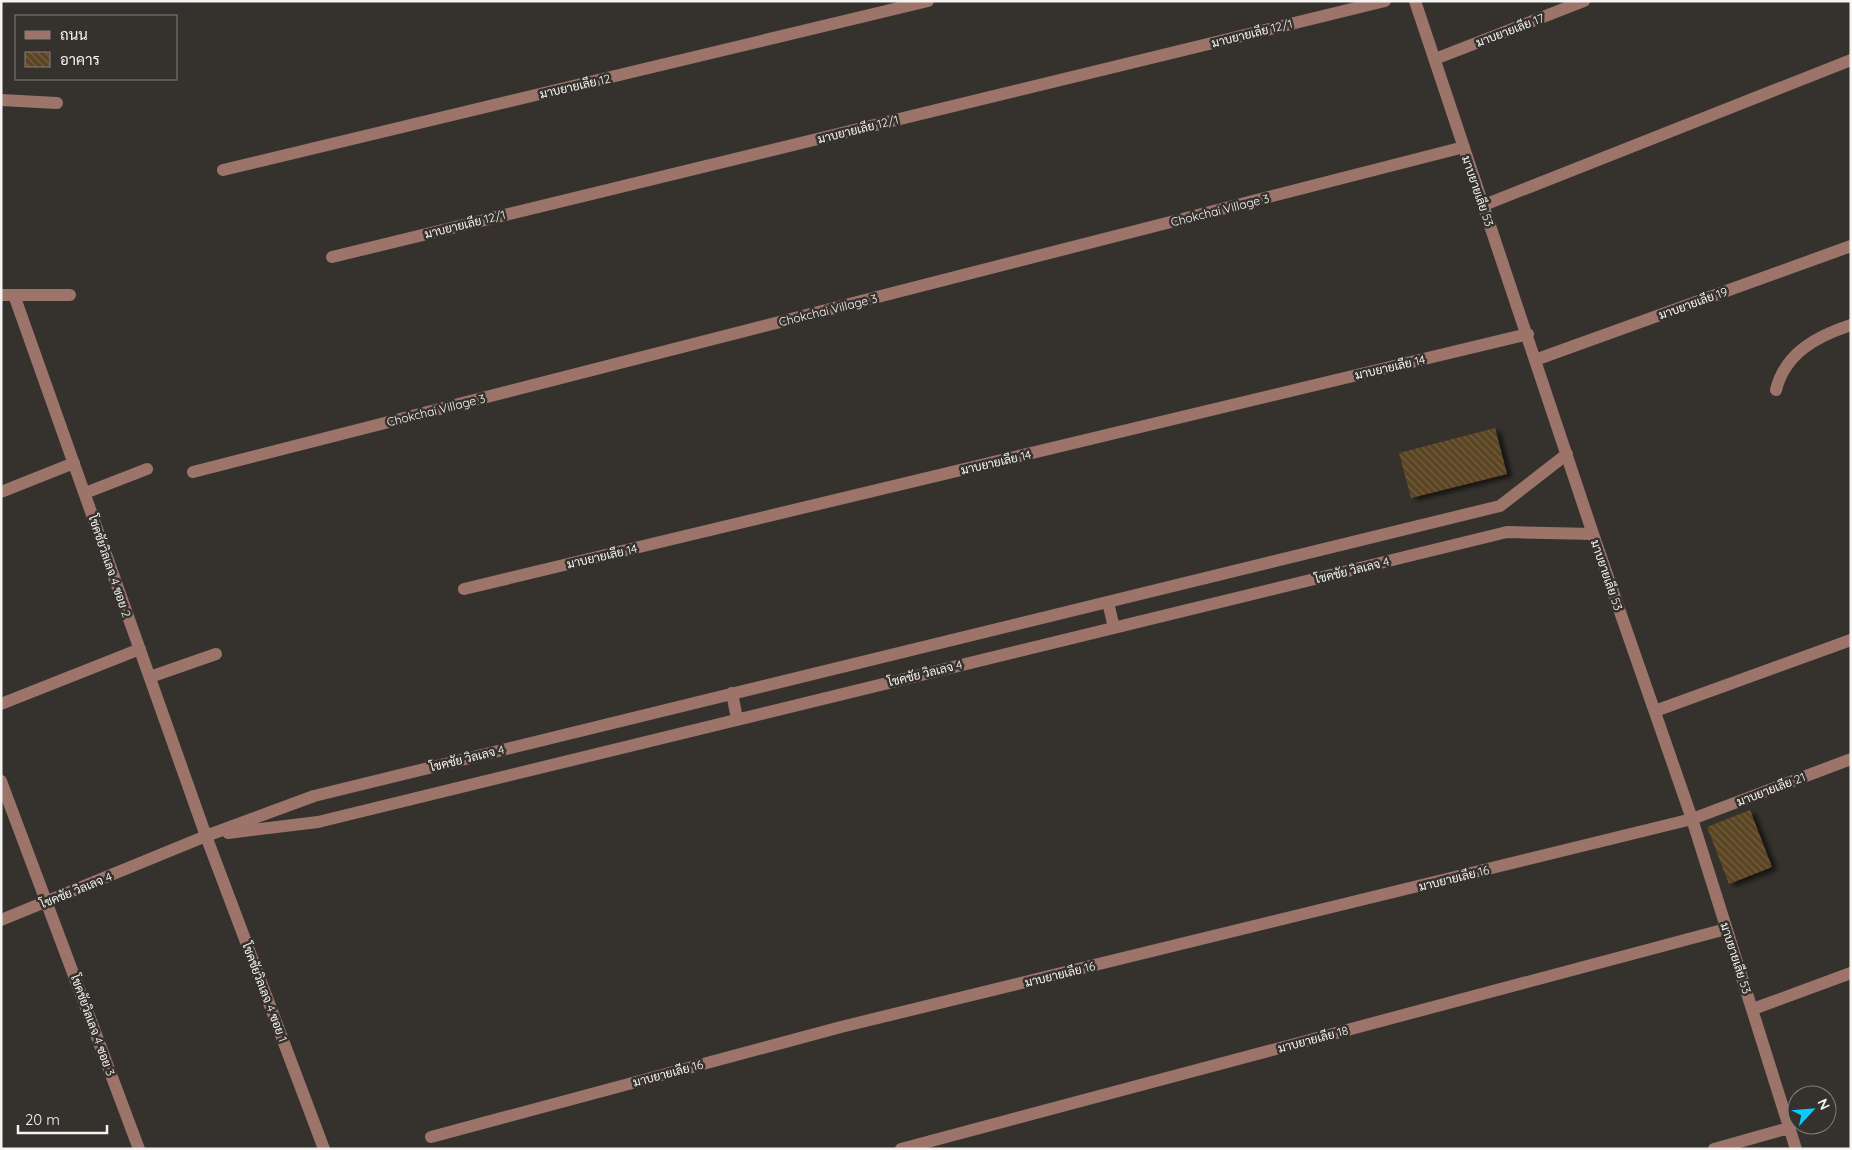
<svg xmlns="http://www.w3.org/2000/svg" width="1852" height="1150" font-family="Quicksand,Sarabun,sans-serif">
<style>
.building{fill:url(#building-back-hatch);filter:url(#shadow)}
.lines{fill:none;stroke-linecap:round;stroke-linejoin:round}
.minor{stroke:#9c746a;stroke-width:12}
.labels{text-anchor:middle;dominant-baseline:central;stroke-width:5;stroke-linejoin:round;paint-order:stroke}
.street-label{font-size:12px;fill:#f6f4f2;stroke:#35322e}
</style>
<defs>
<pattern id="building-back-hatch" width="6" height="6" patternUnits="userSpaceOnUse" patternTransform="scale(1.25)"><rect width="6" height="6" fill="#5b4422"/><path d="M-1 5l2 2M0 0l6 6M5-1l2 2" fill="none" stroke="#736043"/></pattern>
<filter id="shadow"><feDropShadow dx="5.5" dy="3" stdDeviation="2.5" flood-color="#0009"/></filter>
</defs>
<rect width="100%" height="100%" fill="#35322e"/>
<path class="building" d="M1495 428 1507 474 1411 498 1399 453Z
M1750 810 1772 867 1729 884 1707 827Z"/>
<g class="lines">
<path class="minor" d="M1415 1 1593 534 1692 819 1796 1149
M1435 59 1584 1
M1 100 57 103
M223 170 928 1
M1484 205 1851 60
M332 257 1385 1
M1 295H70
M14 295 206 836 324 1149
M1535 360 1851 246
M1776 390C1785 353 1817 336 1851 325
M193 472 1464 147
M1 492 74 463
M85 493 147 469
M464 589 1528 334
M1108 602 1114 628
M150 677 216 654
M732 693 737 719
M1 704 140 649
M1655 711 1851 640
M1 781 139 1149
M228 833 318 822 1507 532 1593 534
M1 920 206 836 314 796 1500 506 1567 454
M1753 1009 1851 973
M431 1137 841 1027 1692 819 1851 759
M901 1149 1726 929
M1714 1149 1789 1128"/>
</g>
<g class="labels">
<g class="street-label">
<text transform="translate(1510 30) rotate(-21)">มาบยายเลีย 17</text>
<text transform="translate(1252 33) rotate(-14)">มาบยายเลีย 12/1</text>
<text transform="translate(575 86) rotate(-13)">มาบยายเลีย 12</text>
<text transform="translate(858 129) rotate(-14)">มาบยายเลีย 12/1</text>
<text transform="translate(1478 191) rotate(71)">มาบยายเลีย 53</text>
<text transform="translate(1220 210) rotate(-14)">Chokchai Village 3</text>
<text transform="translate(465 224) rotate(-14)">มาบยายเลีย 12/1</text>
<text transform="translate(1693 303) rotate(-20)">มาบยายเลีย 19</text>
<text transform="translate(828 310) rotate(-14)">Chokchai Village 3</text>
<text transform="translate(1390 367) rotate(-13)">มาบยายเลีย 14</text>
<text transform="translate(436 410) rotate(-14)">Chokchai Village 3</text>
<text transform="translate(996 462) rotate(-13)">มาบยายเลีย 14</text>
<text transform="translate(602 556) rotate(-13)">มาบยายเลีย 14</text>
<text transform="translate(110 566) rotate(71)">โชคชัยวิลเลจ 4 ซอย 2</text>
<text transform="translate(1352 570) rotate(-14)">โชคชัย วิลเลจ 4</text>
<text transform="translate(1607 575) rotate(71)">มาบยายเลีย 53</text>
<text transform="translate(925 673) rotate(-14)">โชคชัย วิลเลจ 4</text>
<text transform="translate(467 758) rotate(-14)">โชคชัย วิลเลจ 4</text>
<text transform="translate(1771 789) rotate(-21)">มาบยายเลีย 21</text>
<text transform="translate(1454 878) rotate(-14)">มาบยายเลีย 16</text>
<text transform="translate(76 890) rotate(-22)">โชคชัย วิลเลจ 4</text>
<text transform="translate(1736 958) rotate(72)">มาบยายเลีย 53</text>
<text transform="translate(1060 974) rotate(-14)">มาบยายเลีย 16</text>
<text transform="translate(265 992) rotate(69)">โชคชัยวิลเลจ 4 ซอย 1</text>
<text transform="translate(93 1025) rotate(70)">โชคชัยวิลเลจ 4 ซอย 3</text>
<text transform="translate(1313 1039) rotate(-15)">มาบยายเลีย 18</text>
<text transform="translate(668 1073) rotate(-15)">มาบยายเลีย 16</text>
</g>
</g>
<rect width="1852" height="1150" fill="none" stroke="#f6f4f2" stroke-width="5"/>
<rect x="15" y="15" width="162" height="65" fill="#35322e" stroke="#82807c"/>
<rect x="25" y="31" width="25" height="8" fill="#9c746a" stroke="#82807c"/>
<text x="60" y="40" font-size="15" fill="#f6f4f2">ถนน</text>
<rect x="25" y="52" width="25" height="15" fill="url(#building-back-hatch)" stroke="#82807c"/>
<text x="60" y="65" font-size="15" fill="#f6f4f2">อาคาร</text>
<g transform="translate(1812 1110) rotate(64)"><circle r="24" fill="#35322e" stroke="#82807c"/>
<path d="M0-4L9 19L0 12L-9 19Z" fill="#08cbf9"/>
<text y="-8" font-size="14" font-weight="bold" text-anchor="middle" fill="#f6f4f2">N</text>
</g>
<path d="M18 1125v8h89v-8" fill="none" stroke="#f6f4f2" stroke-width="2.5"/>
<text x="25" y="1125" font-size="15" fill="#f6f4f2" stroke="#35322e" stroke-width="4" paint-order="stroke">20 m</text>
</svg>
